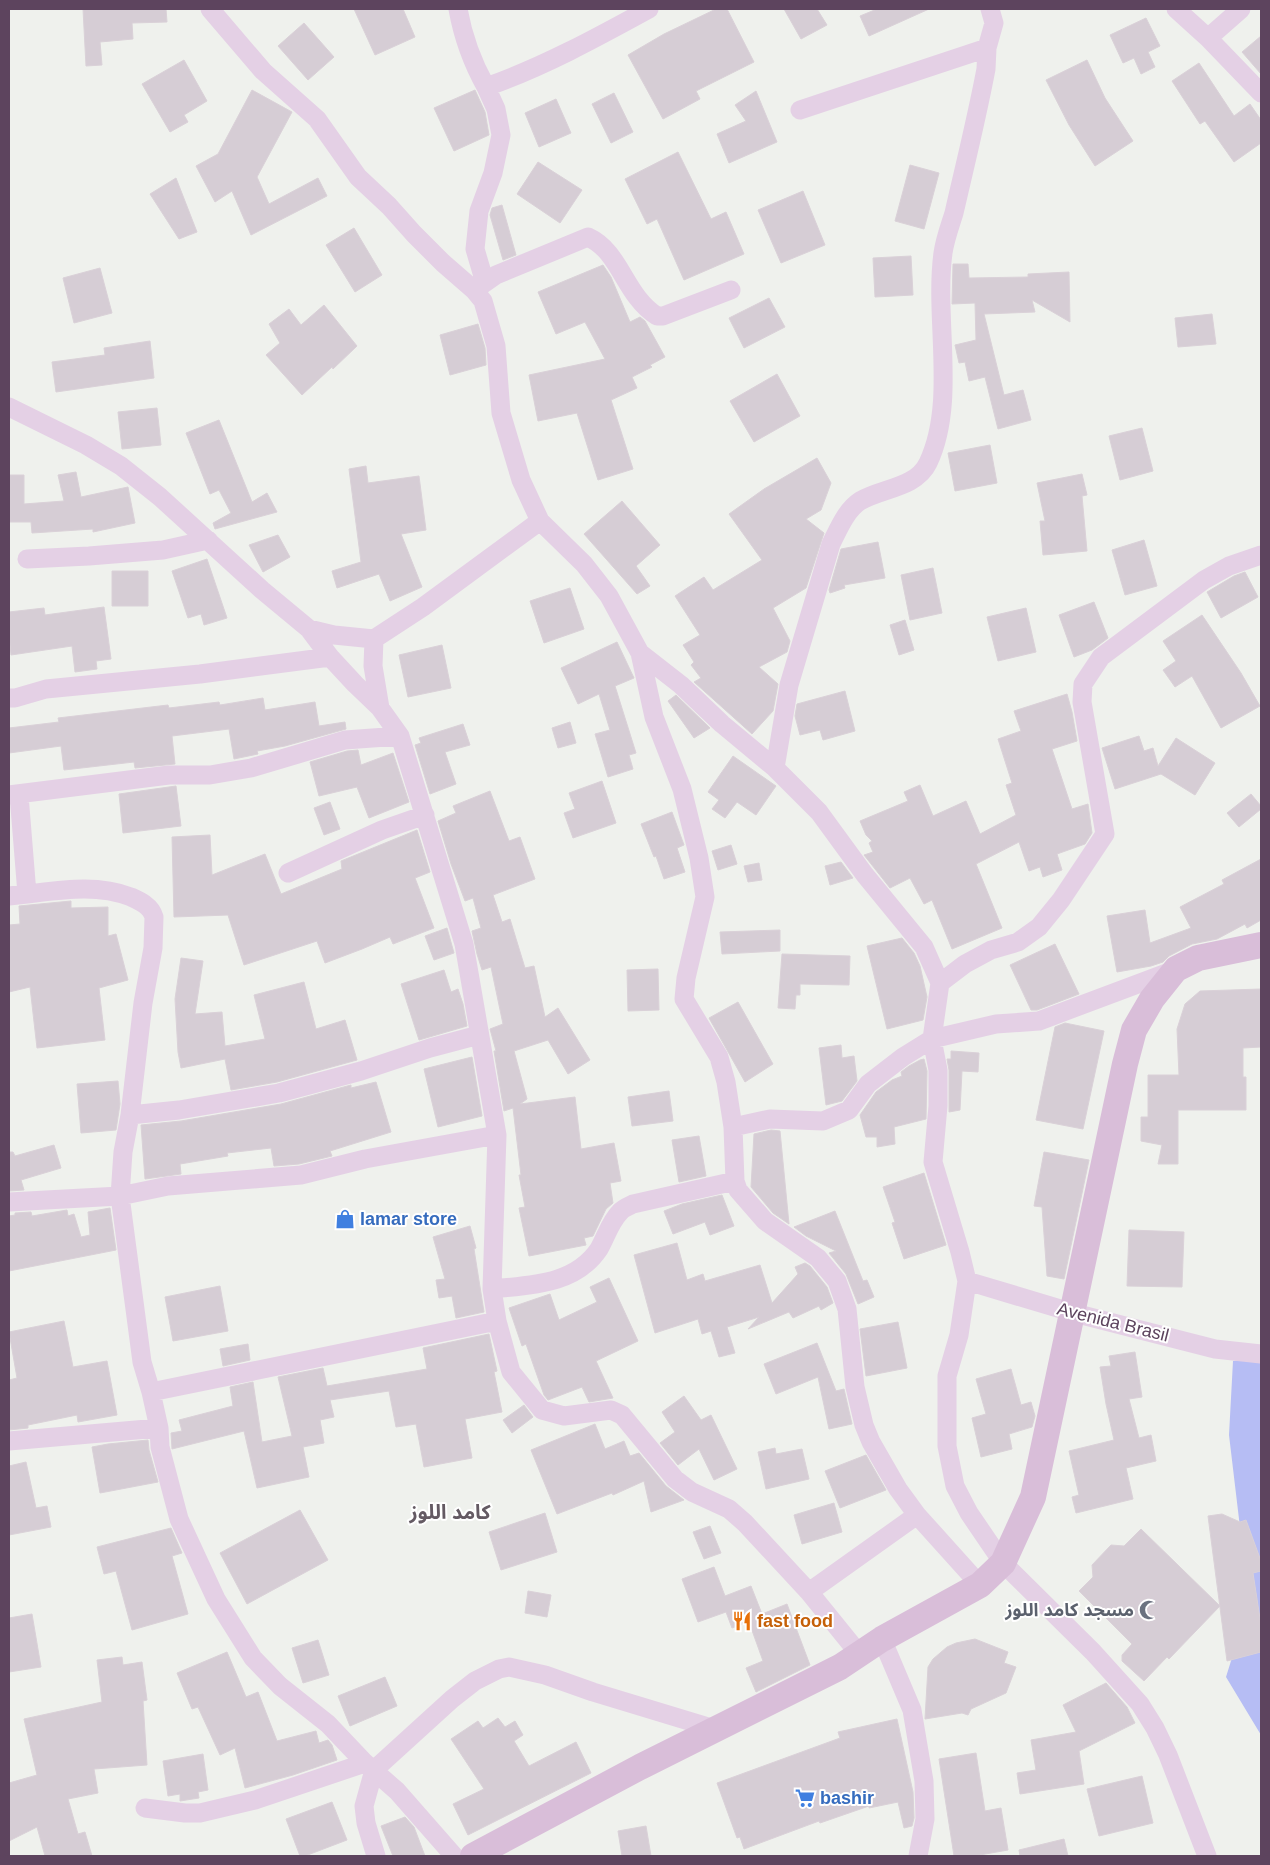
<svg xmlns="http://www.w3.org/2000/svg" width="1270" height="1865" font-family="Helvetica,'Noto Sans Arabic',sans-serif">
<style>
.green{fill:#b6bdf4}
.building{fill:#d6cdd5;stroke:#dad1d8}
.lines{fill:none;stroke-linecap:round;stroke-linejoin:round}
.street{stroke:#e4d0e5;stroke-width:19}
.secondary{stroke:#d9bed9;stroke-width:26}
.labels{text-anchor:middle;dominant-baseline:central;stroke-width:4;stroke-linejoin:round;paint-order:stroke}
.shop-label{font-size:18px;font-weight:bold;fill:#366cbe;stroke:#fff;text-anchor:start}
.street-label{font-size:18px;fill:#5d445e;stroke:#fff}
.worship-label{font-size:18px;font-weight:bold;fill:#5b616d;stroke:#fff;text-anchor:end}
.food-label{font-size:18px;font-weight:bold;fill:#c56008;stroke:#fff;text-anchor:start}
.quarter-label{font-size:20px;font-weight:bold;fill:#645a63;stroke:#fff}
</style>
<rect width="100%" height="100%" fill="#eff1ed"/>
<path class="green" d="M1261 1359V1735L1226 1677 1249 1603 1229 1435 1233 1361Z"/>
<path class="building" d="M83 9H166L167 22 132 23 133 39 100 42 102 65 86 66Z
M354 9H403L415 37 375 55Z
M716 9H727L754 62 696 91 700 99 663 119 628 55 664 34Z
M784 9H817L827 25 801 39Z
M877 9H929L869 36 860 16Z
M1146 18 1160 46 1148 52 1155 67 1141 74 1134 58 1123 63 1110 35Z
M304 23 334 57 308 80 278 46Z
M1261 36V74L1242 52Z
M184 60 207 101 184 115 188 122 170 132 142 84Z
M1087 60 1105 98 1133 141 1095 166 1069 125 1046 80Z
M1199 63 1234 116 1250 104 1261 120V143L1234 162 1205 121 1200 124 1172 81Z
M252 90 292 112 257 177 269 204 318 178 327 196 251 235 232 191 215 202 196 166 218 154Z
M475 90 485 112 489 135 454 151 434 108Z
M756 91 777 142 729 163 717 134 746 121 735 105Z
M614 93 633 132 611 143 592 104Z
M556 99 571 133 539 147 525 113Z
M678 152 711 219 726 212 744 254 684 280 657 219 647 224 625 179Z
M538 162 582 190 560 223 517 194Z
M910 165 939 173 924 229 895 221Z
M176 178 197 232 179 239 150 194Z
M803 191 825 245 781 263 758 210Z
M502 205 516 255 503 260 490 215 492 208Z
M354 228 382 275 355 292 326 245Z
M911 256 913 295 875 297 873 258Z
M953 264H968L969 278 1028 277V274L1069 272 1070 322 1032 300 1035 312 984 314 1004 395 1023 390 1031 420 998 429 985 377 969 381 965 362 959 363 955 345 976 340 975 303 952 304Z
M603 265 611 277 630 322 640 317 645 321 665 357 650 365 652 367 632 377 637 388 611 400 633 469 598 480 577 413 538 421 529 375 605 359 585 322 556 334 538 292Z
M100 268 112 313 74 323 63 278Z
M769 298 785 327 744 348 729 318Z
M324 305 357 346 333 369 332 367 302 395 266 355 280 343 269 324 289 309 301 325Z
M1212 314 1216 344 1178 347 1175 318Z
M478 324 485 348 486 365 450 375 440 335Z
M150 341 154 378 56 392 52 362 105 355 104 348Z
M777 374 800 416 754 442 730 401Z
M157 408 161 445 122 449 118 412Z
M219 420 252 502 267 493 277 512 215 529 213 523 231 513 219 490 210 494 186 433Z
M1142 428 1153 471 1120 480 1109 436Z
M990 445 997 483 955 491 948 453Z
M817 458 831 483 821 510 806 519 824 533 806 588 773 608 790 641 787 652 759 667 778 684 773 711 752 734 694 682 701 678 691 665 694 662 683 645 700 635 675 596 704 577 713 590 762 560 729 514 764 489Z
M366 466 368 483 419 476 426 530 401 534 422 587 390 601 379 574 337 588 332 571 361 562 349 469Z
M76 472 81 497 128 487 135 523 93 532V529L32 533 31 522H9V475H24V504L64 501 58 475Z
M1082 474 1087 495 1082 496 1087 551 1043 555 1040 521H1045L1037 483Z
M622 501 660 545 636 566 650 586 637 594 584 534Z
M278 535 290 557 263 572 249 545Z
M1144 540 1157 586 1125 595 1112 550Z
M878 542 885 578 844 585 845 588 830 593 829 590 841 549Z
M207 559 227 618 204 625 201 614 188 618 172 571Z
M933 568 942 613 910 620 901 575Z
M112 571H148V606H112Z
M1245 572 1258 597 1221 618 1207 592 1234 576Z
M570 588 584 629 544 643 530 601Z
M1094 602 1108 638 1092 650 1074 657 1059 615Z
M104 607 111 659 96 661 97 669 75 672 72 646 11 655 9 635V612L44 608 45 615Z
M1026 608 1036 652 998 661 987 617Z
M1202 615 1241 673 1260 706 1221 728 1192 676 1175 687 1163 670 1176 661 1163 641Z
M905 620 914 650 899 655 890 625Z
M617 642 634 678 615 686 636 753 629 755 633 769 608 777 595 734 610 730 599 694 578 704 561 668Z
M442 645 451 688 408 697 399 655Z
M845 691 855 731 823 740 820 730 800 735 795 716 797 704Z
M1067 694 1072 712 1077 741 1052 749 1072 809 1088 804 1092 833 1085 844 1057 854 1062 870 1043 877 1040 867 1029 871 1019 842 976 864 1002 928 952 949 932 900 924 904 910 878 890 888 864 855 873 852 869 843 872 841 866 835 860 821 908 801 904 792 920 785 933 816 966 801 980 834 1016 815 1006 785 1012 783 998 739 1021 731 1014 711Z
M676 695 710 728 694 738 668 701Z
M263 698 265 710 315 702 319 726 345 722 346 729 285 746 257 751 258 754 234 759 229 729 172 736 175 764 135 768 134 762 64 770 61 746 9 753V728L59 722 58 718 168 705 169 708 219 702 220 705Z
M570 722 576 743 558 748 552 728Z
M463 724 470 745 445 752 456 784 430 794 415 745 421 743 419 738Z
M1139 736 1144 751 1153 748 1158 766 1176 738 1215 763 1195 795 1161 774 1115 789 1102 748Z
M358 750 361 765 393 753 409 802 369 818 357 787 319 796 310 762 347 751Z
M733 756 776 786 756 815 737 802 725 818 712 809 719 800 708 792Z
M602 781 616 823 573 838 564 813 575 809 569 793Z
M176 786 181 826 123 833 119 794Z
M490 791 509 841 520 837 535 879 493 895 502 922 510 919 525 968 534 966 545 1017 558 1008 590 1060 568 1074 548 1040 514 1051 527 1099 520 1104 575 1097 581 1149 614 1143 621 1181 610 1183 613 1203 606 1209 593 1236 584 1238 586 1245 529 1256 519 1208 525 1207 519 1175H521L513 1108 504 1111 494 1051H496L490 1029 503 1024 491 967 482 970 477 954 472 931 481 928 473 898 465 901 451 864 438 821 456 813 453 806Z
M1251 794 1261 806V809L1239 827 1227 813Z
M330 802 340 829 324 835 314 808Z
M672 812 684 845 677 848 685 872 664 879 656 856 654 857 641 824Z
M417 830 430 872 415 878 434 928 393 944 390 937 362 949 325 963 317 941 244 965 228 915 174 917 172 837 210 835 212 875 265 854 281 894 342 869 341 861Z
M731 845 737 864 718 870 712 851Z
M1261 859V920L1247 928 1245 924 1217 939 1192 944 1169 956 1163 962 1151 966 1117 972 1107 916 1145 910 1150 943 1191 928 1180 907 1224 884 1222 880Z
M841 862 853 878 830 885 825 866Z
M759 863 762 880 748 882 744 866Z
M71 901V908L108 907V936L116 934 128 980 99 988 105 1040 37 1048 30 987 9 992V925L20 924 19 906Z
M447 928 454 953 434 960 425 936Z
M780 930V951L722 954 720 932Z
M902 938 914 953 920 966 927 997 923 1020 887 1029 867 946Z
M1055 944 1079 994 1037 1010H1031L1010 965Z
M782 954 850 956 849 985 800 984V995H796L795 1009 778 1008Z
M181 958 203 961 195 1014 222 1012 225 1046 265 1039 254 995 304 982 316 1029 345 1020 357 1060 277 1082 231 1090 225 1059 181 1068 178 1052 175 999Z
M658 969 659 1010 628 1011 627 970Z
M444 970 451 992 458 989 463 1004 467 1026 419 1040 401 984Z
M1261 989V1047L1243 1048V1077H1246V1110H1178V1164H1158L1162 1145 1141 1141V1117H1148V1075H1179L1177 1029 1185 1004 1200 991Z
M738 1002 773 1064 745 1082 709 1018Z
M1065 1023 1104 1031 1083 1129 1036 1120 1055 1027Z
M841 1045 842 1058 854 1056 857 1081 842 1101 826 1105 819 1048Z
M951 1051 979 1053 978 1072 962 1071 960 1110 949 1112V1070L947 1059H951Z
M472 1057 482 1116 438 1127 424 1069Z
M924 1059 927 1071 926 1119 894 1127 895 1144 877 1147V1137H866L860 1115 876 1092 892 1080 902 1076 901 1072 909 1066 920 1060Z
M118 1081 120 1104 116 1130 81 1133 77 1084Z
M376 1082 391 1132 330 1151 332 1156 299 1164 274 1166 271 1148 227 1153 228 1156 180 1164 181 1174 145 1179 141 1125 181 1121 281 1104 351 1085V1088Z
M669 1091 673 1121 632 1126 628 1097Z
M771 1130 780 1131 789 1224 773 1213 751 1187 754 1134Z
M699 1136 706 1176 679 1182 672 1140Z
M54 1145 61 1168 21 1180 24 1190 9 1191V1152H13L15 1156Z
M1044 1152 1089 1160 1064 1279 1047 1276 1042 1207 1034 1206Z
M924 1173 946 1245 904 1259 892 1223 895 1222 883 1187Z
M722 1195 734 1226 710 1235 705 1222 673 1234 664 1211 682 1204Z
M110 1208 116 1250 9 1271V1216L15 1215V1213L31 1212 32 1216 67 1210 68 1216 74 1214 81 1237 90 1235 88 1212Z
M835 1211 863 1281 867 1280 874 1297 858 1304 846 1274 829 1253 836 1251 806 1236 794 1227Z
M470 1226 476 1248 474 1249 484 1312 456 1318 452 1296 439 1298 436 1280 445 1279 433 1237Z
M1129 1230 1184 1232 1182 1287 1127 1286Z
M677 1243 687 1280 703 1274 705 1281 760 1265 772 1303 798 1274 795 1267 805 1263 810 1266 827 1287 833 1303 821 1310 819 1306 793 1318 789 1312 748 1329 759 1317 727 1327 735 1353 719 1357 711 1331 702 1334 698 1319 655 1333 634 1255Z
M609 1278 638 1341 596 1361 613 1398 589 1402 582 1387 548 1400 544 1395 526 1344 522 1346 509 1308 550 1294 559 1320 597 1302 590 1287Z
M220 1286 228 1331 173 1341 165 1297Z
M64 1321 73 1367 107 1361 117 1415 78 1422 77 1415 28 1425V1428L9 1430V1380L17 1378 9 1332Z
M898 1322 907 1368 866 1376 860 1329Z
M489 1334 497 1371 494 1372 502 1412 465 1419 472 1458 424 1467 416 1424 396 1427 389 1391 330 1400 334 1417 320 1420 324 1443 303 1447 309 1477 257 1488 244 1431 172 1449 171 1433 182 1431 179 1420 233 1406 230 1387 253 1382 262 1442 292 1436 278 1377 323 1368 327 1386 427 1369 423 1348Z
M817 1343 836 1391 844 1389 852 1424 829 1429 818 1377 776 1394 764 1364Z
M248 1344 250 1360 223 1366 220 1349Z
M1135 1352 1142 1397 1129 1399 1139 1438 1151 1435 1156 1461 1126 1468 1133 1499 1076 1513 1072 1497 1079 1495 1069 1451 1114 1440 1106 1404 1100 1367 1111 1366 1109 1356Z
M1011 1369 1021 1405 1031 1402 1035 1416 1032 1427 1009 1434 1012 1449 981 1457 972 1418 986 1414 976 1379Z
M684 1396 701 1420 711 1415 737 1469 714 1480 699 1449 678 1465 660 1443 675 1432 662 1412Z
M524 1405 533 1417 512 1433 503 1420Z
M595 1424 605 1449 624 1441 630 1456 639 1453 666 1486 684 1500 651 1512 644 1481 613 1495 612 1493 557 1514 531 1450Z
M148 1440 149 1450 158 1482 100 1493 92 1447 108 1444Z
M775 1448 776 1454 802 1449 809 1479 766 1489 758 1452Z
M866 1455 886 1490 840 1508 825 1471Z
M26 1462 36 1508 47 1506 51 1527 9 1535V1466Z
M834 1503 842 1532 802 1544 794 1515Z
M300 1510 328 1560 247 1604 220 1553Z
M545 1513 557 1552 501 1570 489 1532Z
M1222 1514 1240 1522 1246 1520 1261 1561V1571L1253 1573 1261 1625V1652L1227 1661 1208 1516Z
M710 1526 721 1553 704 1559 693 1532Z
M171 1528 182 1553 172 1556 188 1614 132 1630 116 1571 104 1574 97 1547Z
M1141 1529 1220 1606 1169 1659 1167 1657 1144 1681 1122 1661V1655L1132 1644 1079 1591 1093 1577 1092 1565 1111 1545 1124 1546Z
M714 1567 725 1596 751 1586 762 1614 787 1604 810 1665 756 1692 746 1668 763 1661 749 1622 732 1628 726 1612 698 1622 682 1579Z
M528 1591 551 1595 547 1617 525 1613Z
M32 1614 41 1667 9 1672V1618Z
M975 1639 1008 1652 1004 1663 1016 1667 1006 1693 971 1709 968 1715 962 1713 925 1719 928 1667 933 1659 947 1647 956 1643Z
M318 1640 329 1675 303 1683 292 1648Z
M227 1652 246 1697 258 1692 277 1741 316 1731 319 1743 328 1740 332 1745 337 1760 293 1775 245 1788 235 1748 220 1755 198 1707 192 1709 177 1673Z
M122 1657 123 1665 142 1662 147 1700 143 1701 147 1765 94 1769 98 1793 68 1799 78 1834 85 1832 92 1856H45L37 1827 9 1841V1783L37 1775 24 1719 102 1702 97 1660Z
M385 1677 397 1706 350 1726 338 1696Z
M1106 1683 1127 1707 1135 1723 1079 1751 1084 1784 1020 1794 1017 1773 1036 1770 1031 1740 1076 1732 1063 1705Z
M498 1718 505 1727 515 1721 523 1735 514 1741 529 1766 576 1742 591 1773 468 1835 453 1804 484 1789 451 1739 478 1721 483 1728Z
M897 1719 913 1792 914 1818 912 1826 904 1828 898 1802 869 1808V1806L820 1823 819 1821 744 1849 740 1837 737 1838 717 1783 840 1738 838 1732Z
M976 1753 985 1811 1001 1808 1008 1850 974 1856H954L939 1759Z
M203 1754 208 1790 198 1792 199 1798 180 1801V1794L168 1796 163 1761Z
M1142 1776 1153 1823 1099 1836 1087 1789Z
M332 1802 347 1840 305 1856H300L286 1819Z
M405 1817 414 1827 425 1856H393L381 1826Z
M646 1826 651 1856H622L618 1831Z
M1064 1839 1068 1856H1020L1019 1850Z"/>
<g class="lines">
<path class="street" d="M210 9 263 71 317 119 358 177 389 206 414 234 443 263 474 290 483 301 496 346 501 413 521 480 540 521 584 564 609 596 640 653 681 685 722 724 775 768 819 812 865 875 924 947 940 983 932 1039 938 1070V1106L933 1162 960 1252 967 1281 959 1335 947 1376V1446L955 1486 969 1513 1003 1563 1093 1652 1140 1704 1155 1728 1168 1755 1207 1856
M458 9C463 37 472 62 486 87
M1176 9 1208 38 1261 93
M1208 38 1241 9
M800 110 987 48
M485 283 475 249 479 211 493 173 501 135 496 109 486 87C543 67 596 38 649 9
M476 289 496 275 588 237C621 252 624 295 657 316H663L731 290
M9 407 86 445 121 466 160 497 262 590 309 629 330 657 355 684 380 708 400 736 464 944 497 1135 492 1289 497 1321 511 1372 542 1410 564 1416 611 1410 622 1415 675 1479 692 1492 729 1509 745 1523 809 1592 860 1655
M27 559 89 556 163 550 208 540
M309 629 334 635 374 639 423 607 540 521
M374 639 373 666 380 708
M640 653 654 717 682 789 699 858 705 897 686 978 684 999 719 1057 726 1082 733 1127 735 1181 738 1190 765 1221 818 1258 837 1281 847 1309 855 1387 864 1425 871 1442 898 1489 917 1515 980 1585
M9 698H15L46 689 200 674 330 657
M775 768 789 685 831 544C838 530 846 510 860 501 882 488 916 488 928 463 957 402 934 319 943 253 945 239 950 226 954 213 965 165 977 117 986 69L987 48 994 23 990 9
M9 795 169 775H210L251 768 345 740 400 736
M19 795 27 894C62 890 97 884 131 897 140 901 151 906 154 917L153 948 143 1003 130 1115 123 1152 120 1196 142 1362 151 1392 159 1428 160 1447 179 1519 216 1599 253 1658 280 1686 328 1724 365 1763 397 1791 454 1856
M288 873 382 830 425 815
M9 896 27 894
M940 983 965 964 991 950 1018 942 1039 927 1061 900 1105 834 1082 702 1083 684 1101 657 1204 580 1229 566 1261 555
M130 1115 179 1110 279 1093 361 1071 430 1048 479 1035
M733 1127 770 1119 823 1121 849 1110 868 1084 903 1057 932 1039 996 1024 1039 1021 1175 970
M9 1202 120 1196 168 1186 301 1175 365 1159 497 1135
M967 1281 1074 1313 1215 1349 1261 1354
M492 1289C530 1285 575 1285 599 1249 606 1237 610 1222 620 1212 623 1208 629 1206 633 1204L735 1181
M151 1392 497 1321
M9 1441 159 1428
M809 1592 917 1515
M882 1639 912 1710 924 1781 925 1819 918 1856
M145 1808 185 1813H200L255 1800 365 1763
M376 1856 366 1823 364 1806 374 1770 452 1699 475 1681 499 1669 509 1667 545 1675 593 1692 715 1729"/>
<path class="secondary" d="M473 1856 640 1767 840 1667 882 1639 980 1585 1003 1563 1033 1497 1125 1064 1134 1030 1152 999 1176 969 1198 958 1261 945"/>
</g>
<defs>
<symbol id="shop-bare" viewBox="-9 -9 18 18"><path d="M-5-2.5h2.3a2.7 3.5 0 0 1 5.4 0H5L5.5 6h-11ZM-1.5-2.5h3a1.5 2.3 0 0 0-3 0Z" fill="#3f7fe0" stroke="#fff" stroke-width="2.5" paint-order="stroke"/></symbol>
<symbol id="mosque-bare" viewBox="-9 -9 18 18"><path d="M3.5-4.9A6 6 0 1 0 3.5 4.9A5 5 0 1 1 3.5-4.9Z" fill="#6b7280" stroke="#fff" stroke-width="2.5" paint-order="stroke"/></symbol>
<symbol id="restaurant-bare" viewBox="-9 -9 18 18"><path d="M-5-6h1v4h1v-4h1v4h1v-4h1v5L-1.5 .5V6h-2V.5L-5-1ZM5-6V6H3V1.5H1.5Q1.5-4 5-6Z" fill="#e8710a" stroke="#fff" stroke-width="2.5" paint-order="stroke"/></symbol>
<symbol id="supermarket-bare" viewBox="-9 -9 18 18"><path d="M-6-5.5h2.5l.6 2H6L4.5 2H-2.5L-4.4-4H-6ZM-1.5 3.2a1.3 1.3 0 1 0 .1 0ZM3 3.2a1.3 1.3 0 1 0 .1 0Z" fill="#3f7fe0" stroke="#fff" stroke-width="2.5" paint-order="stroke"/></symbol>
</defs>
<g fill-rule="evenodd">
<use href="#shop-bare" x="331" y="1205" width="28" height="28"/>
<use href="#mosque-bare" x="1135" y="1596" width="28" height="28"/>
<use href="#restaurant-bare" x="728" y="1607" width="28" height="28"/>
<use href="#supermarket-bare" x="791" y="1784" width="28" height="28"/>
</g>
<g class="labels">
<g class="shop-label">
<text x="360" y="1219">lamar store</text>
<text x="820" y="1798">bashir</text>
</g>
<g class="street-label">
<text transform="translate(1113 1322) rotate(14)">Avenida Brasil</text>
</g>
<g class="worship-label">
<text x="1134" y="1610">مسجد كامد اللوز</text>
</g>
<g class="food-label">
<text x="757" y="1621">fast food</text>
</g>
<g class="quarter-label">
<text x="450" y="1512">كامد اللوز</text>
</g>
</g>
<rect width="1270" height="1865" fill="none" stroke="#5d445e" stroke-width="20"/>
</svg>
